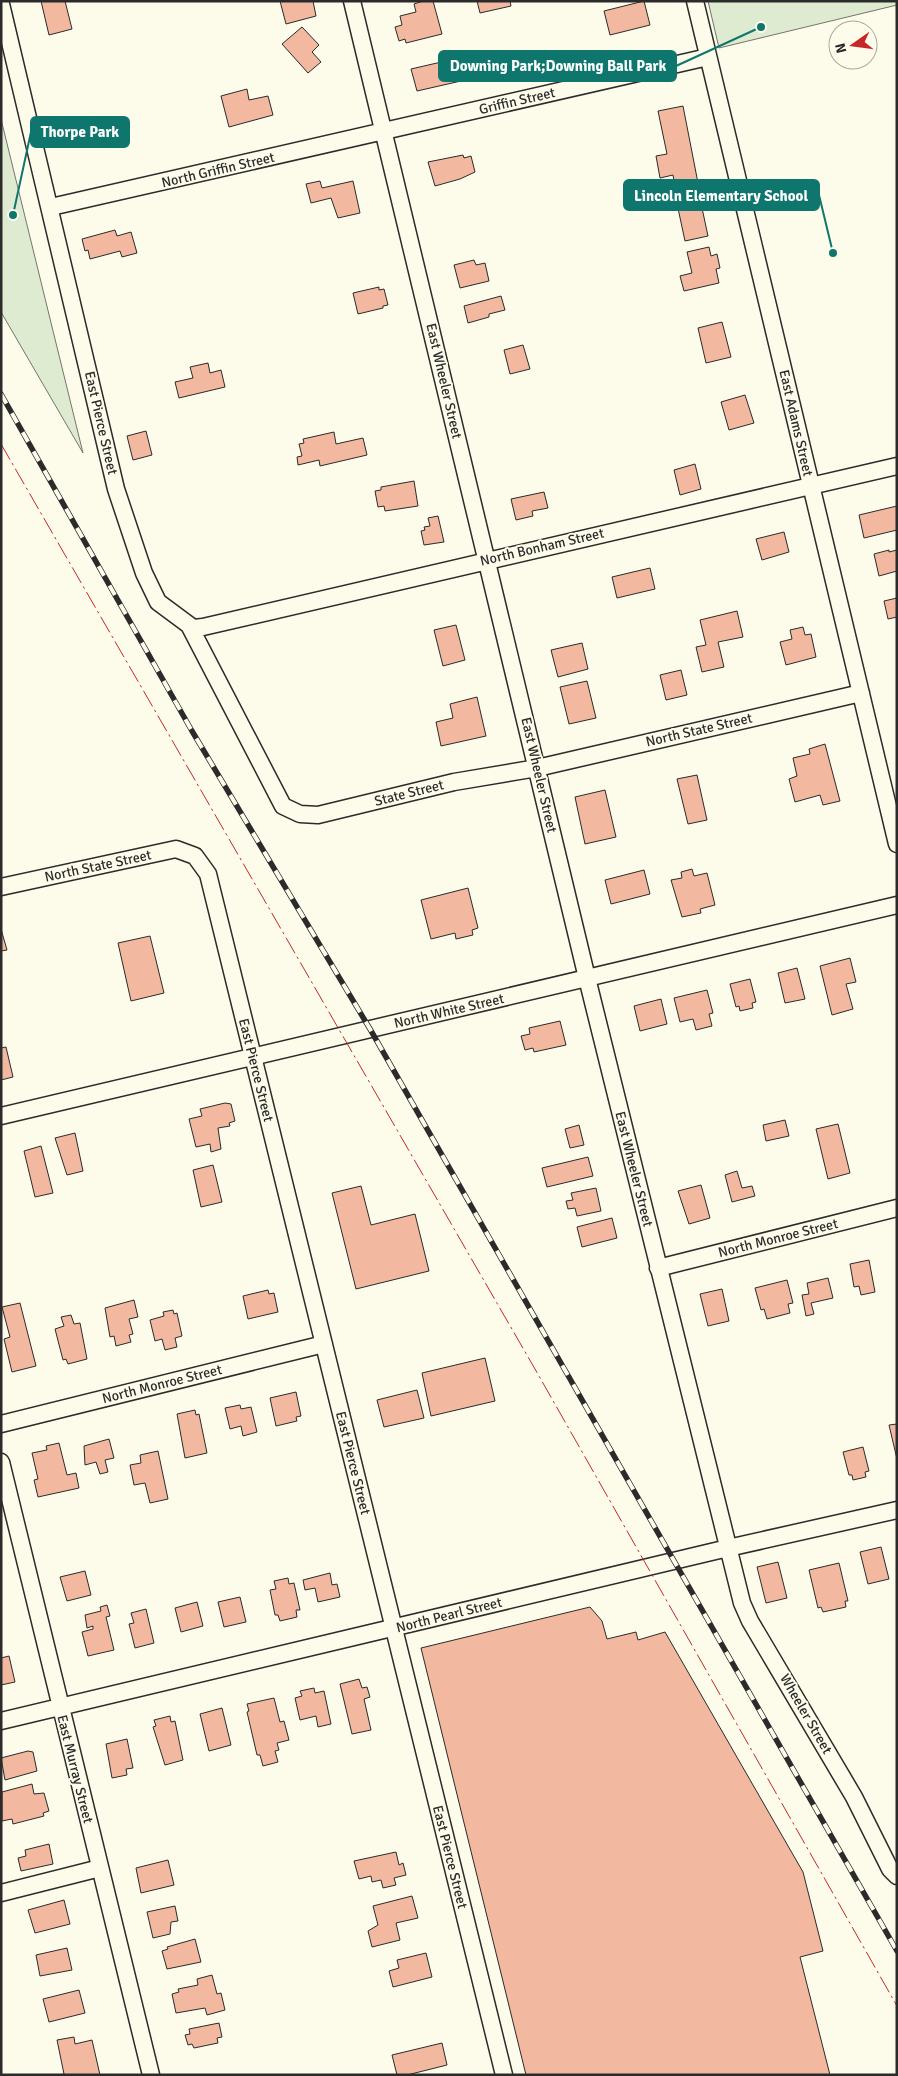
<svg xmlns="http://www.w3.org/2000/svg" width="898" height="2076" font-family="Signika,sans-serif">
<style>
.green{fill:#deebd1;stroke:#74746e}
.building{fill:#f2b8a0;stroke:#2b2b2b}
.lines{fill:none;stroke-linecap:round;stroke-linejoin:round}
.street-casing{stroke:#2b2b2b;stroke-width:19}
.street{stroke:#fdfbea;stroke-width:16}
.rail-casing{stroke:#2b2b2b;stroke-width:5.5}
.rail{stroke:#fdfbea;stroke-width:4;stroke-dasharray:11;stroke-linecap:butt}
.power{stroke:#c62828;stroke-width:1;stroke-dasharray:18 4 2.5 4;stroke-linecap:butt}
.labels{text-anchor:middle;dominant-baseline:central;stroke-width:4;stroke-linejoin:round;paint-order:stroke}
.street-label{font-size:14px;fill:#2b2b2b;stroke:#fdfbea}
.leader{fill:none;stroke:#0f766e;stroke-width:2}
.callout-dot{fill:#0f766e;stroke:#fdfbea;stroke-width:2}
.callout{fill:#0f766e;stroke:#0f766e;stroke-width:2}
.callout-label{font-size:15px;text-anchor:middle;font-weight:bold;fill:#fff}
</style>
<rect width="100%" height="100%" fill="#fdfbea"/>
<path class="green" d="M708 1H897V5L719 48Z
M1 119 83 453 1 312Z"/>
<path class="building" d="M41 1H65L72 29 49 35Z
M280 1H313L316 16 286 24Z
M423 1H433L442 34 406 43 405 39 399 41 395 27 402 25 400 16 416 12 414 4Z
M477 1H510L511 6 480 13Z
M644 1 650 25 610 35 604 11Z
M302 27 319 45 312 52 321 62 308 73 282 44Z
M450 60 452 71 459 69 461 81 417 91 411 69Z
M247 89 249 100 268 96 273 115 229 127 221 96Z
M683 106 698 183 675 187 673 175 660 178 656 156 667 154 658 111Z
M463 155 464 158 471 156 475 172 460 179 435 186 428 162Z
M320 181 322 188 353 181 360 213 338 218 331 198 311 203 306 184Z
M699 194 708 236 685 241 676 199Z
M115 230 117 236 131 232 137 253 122 257 120 251 90 259 88 250 85 251 82 239Z
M709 247 711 256 717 254 720 268 716 269 719 283 684 291 680 276 692 273 687 252Z
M474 260 476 265 485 263 489 281 460 288 454 265Z
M379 287V290L384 289 388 305 383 306V308L358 314 353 293Z
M501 296 505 310 489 314V317L468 323 464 306Z
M722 322 731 357 706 363 698 328Z
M523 345 530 369 510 374 504 350Z
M208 363 210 373 221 370 225 387 179 398 175 382 193 378 190 367Z
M745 395 754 423 729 430 721 402Z
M146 431 152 455 133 460 127 436Z
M334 432 336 444 363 438 367 455 320 466 319 460 298 465 297 457 302 456 299 444 304 443 303 439Z
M695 464 701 489 680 495 674 470Z
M414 481 418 506 385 511 384 506 378 507 375 491 381 490V487Z
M544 492 548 508 532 511 533 516 516 520 511 499Z
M897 506V530L864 538 859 515Z
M438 516 444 542 424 545 421 531 425 530 424 527 430 526 428 518Z
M784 532 789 552 762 560 756 539Z
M889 550V552L897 550V571L879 576 874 554Z
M650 568 655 589 617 598 612 577Z
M897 598V617L888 619 884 601Z
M737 611 743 637 718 642 724 667 702 672 696 647 706 645 700 620Z
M456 625 465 660 443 666 434 630Z
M803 627 805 635 811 634 816 657 786 665 780 642 792 639 790 630Z
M582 643 588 669 558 677 551 650Z
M681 670 687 695 666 700 660 675Z
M587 681 596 718 569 724 560 687Z
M477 697 486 736 441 746 436 722 453 718 450 704Z
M825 744 840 801 823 805 820 795 795 802 789 779 797 776 793 758 810 754 809 749Z
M697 775 707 820 688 824 677 779Z
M605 790 616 837 585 844 575 797Z
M692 869 694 876 707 873 715 905 700 909 701 913 682 917 671 880 682 878 681 872Z
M644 870 650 894 611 904 605 880Z
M468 888 478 928 472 930 473 935 456 939 455 933 431 939 421 900Z
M1 929 7 950 1 951Z
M150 936 164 993 131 1001 118 943Z
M850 958 856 982 846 984 853 1009 832 1015 820 966Z
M797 968 805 999 785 1003 778 973Z
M750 979 756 1002 752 1003 753 1008 740 1011 739 1006 736 1007 730 984Z
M707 990 713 1013 709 1014 712 1026 696 1030 693 1019 680 1022 674 998Z
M661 999 667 1024 640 1031 634 1006Z
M560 1021 566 1045 534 1052 533 1048 525 1050 521 1036 530 1034 529 1028Z
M6 1047 13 1077 1 1080V1048Z
M225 1103 231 1104 235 1121 229 1123 230 1126 218 1128 221 1149 211 1152 210 1144 196 1147 189 1119 202 1116 200 1109Z
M785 1120 789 1136 766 1141 763 1125Z
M838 1124 850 1173 828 1179 816 1129Z
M579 1125 584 1145 570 1148 565 1129Z
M75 1133 83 1171 67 1175 55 1138Z
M41 1146 53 1193 35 1197 24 1151Z
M588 1157 593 1176 547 1187 542 1168Z
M213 1165 222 1202 201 1207 193 1170Z
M737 1171 742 1188 752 1186 755 1196 732 1202 725 1175Z
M701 1185 710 1218 689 1224 678 1191Z
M361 1186 371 1225 415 1214 429 1271 356 1289 332 1193Z
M596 1188 601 1211 577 1216 575 1208 568 1209 566 1201 573 1200 571 1193Z
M612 1218 617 1238 582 1247 577 1227Z
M869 1260 875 1292 861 1295 859 1286 854 1287 850 1264Z
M828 1278 833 1298 811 1303 814 1314 806 1316 802 1295 809 1294 807 1283Z
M787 1280 793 1303 788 1304 790 1313 767 1319 764 1309 761 1310 755 1288Z
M722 1289 729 1321 708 1326 700 1294Z
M268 1290 269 1294 274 1293 278 1312 248 1319 243 1296Z
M134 1300 138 1317 129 1319 133 1334 129 1335 131 1342 116 1346 114 1336 110 1337 105 1308Z
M20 1303 36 1366 12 1372 4 1339 10 1337 2 1307Z
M173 1310 174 1314 177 1313 182 1336 175 1338 177 1347 165 1350 162 1339 155 1341 150 1320 164 1316 163 1312Z
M71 1315 74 1324 80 1323 87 1359 68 1364 66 1359 63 1360 55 1329 64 1326 61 1317Z
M485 1358 495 1401 431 1416 422 1373Z
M417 1390 424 1418 384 1427 377 1400Z
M296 1392 301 1416 296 1417 297 1421 276 1426 270 1398Z
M240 1405 241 1409 251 1407 257 1432 243 1436 241 1426 230 1429 225 1408Z
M195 1410 196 1415 199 1414 207 1453 185 1458 177 1414Z
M897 1424V1459L889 1425Z
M109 1439 114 1458 105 1460 108 1472 100 1474 96 1462 85 1465 84 1446Z
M59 1443 67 1475 76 1473 79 1488 38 1497 34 1480 38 1479 32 1453 47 1450 46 1446Z
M863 1447 869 1471 865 1472 866 1477 853 1480 852 1475H849L843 1452Z
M158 1451 168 1499 150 1503 145 1483 134 1485 130 1465 141 1463 140 1455Z
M881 1547 889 1579 868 1584 860 1552Z
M778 1562 787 1598 766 1603 757 1567Z
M839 1563 848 1601H845L846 1607 823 1612 821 1607 818 1608 809 1570Z
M85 1571 91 1595 67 1601 60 1577Z
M330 1573 332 1585 337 1584 340 1597 318 1602 315 1588 305 1590 303 1580Z
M288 1578 289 1584 294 1583 300 1610H296L297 1617 280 1621 278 1615H275L270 1590 276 1589 274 1581Z
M240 1597 246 1622 224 1627 218 1602Z
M197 1602 203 1626 181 1632 175 1608Z
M107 1605 110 1616 106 1617 114 1650 88 1656 82 1632 93 1629V1626L87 1628 85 1615 101 1611 100 1607Z
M590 1607 602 1621 607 1639 636 1632 638 1640 665 1632 803 1872 823 1951 800 1957 830 2075H526L421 1648Z
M146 1609 154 1643 135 1648 129 1624 134 1623 131 1613Z
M9 1656 15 1682 1 1685V1658Z
M359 1679 362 1688 367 1687 370 1697 364 1699 371 1730 352 1734 340 1684Z
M314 1688 315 1693 324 1691 331 1724 318 1727 316 1716 300 1720 295 1698 302 1696 300 1691Z
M274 1698 280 1722 284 1721 289 1740 277 1743 279 1750 275 1751 278 1762 263 1766 260 1755H257L247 1712 249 1711 247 1704Z
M222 1708 231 1745 209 1751 200 1714Z
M170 1716 171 1722 175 1721 183 1760 165 1765 153 1727 156 1726 154 1720Z
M127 1739 133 1768 126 1769 127 1775 112 1778 106 1744Z
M28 1751 33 1752 37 1771 5 1780 1 1758Z
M32 1784 34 1794 44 1793 49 1811 43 1813 44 1816 13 1824 12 1819 2 1821V1792Z
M49 1844 53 1864 21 1871 18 1858 26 1856 25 1850Z
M396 1852 399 1865 403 1863 406 1875 394 1878 396 1885 383 1888 381 1880 372 1882 371 1876 359 1879 354 1861Z
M168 1860 174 1885 141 1893 136 1868Z
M412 1896 418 1918 396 1923 400 1940 372 1947 368 1931 378 1925 373 1906Z
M64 1900 70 1924 35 1933 28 1910Z
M175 1906 178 1921 171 1922 170 1934 153 1938 147 1912Z
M195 1939 201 1962 167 1969 162 1951 168 1949 167 1947Z
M67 1948 72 1970 40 1976 36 1955Z
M426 1953 432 1977 393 1987 389 1971 399 1968 397 1960Z
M212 1975 217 1994 221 1993 225 2010 207 2015 205 2008 176 2013 172 1994 179 1992 178 1989 198 1985 197 1979Z
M79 1990 85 2013 49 2022 43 1999Z
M219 2023 222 2037 217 2038 218 2043 194 2048 192 2044 188 2045 185 2035 190 2034 189 2029Z
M74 2037 75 2044 92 2040 100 2075H59L64 2074 57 2040Z
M442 2043 447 2065 407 2075H397L392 2055Z"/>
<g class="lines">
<defs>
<path id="street" d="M352 1 587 978 742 1603 750 1621 854 1797 890 1869 897 1876
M695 1 897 844
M1 4 116 489 144 573 158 602 189 625 283 806 300 814 318 815 454 782 537 768 861 693
M51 207 708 57
M189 625 194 628 203 627 897 466
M1 887 176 849 195 856 208 874 504 2075
M1 1116 897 905
M658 1268 897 1208
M1 1424 324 1344
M1 1462 151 2075
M1 1721 728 1548 897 1510
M1 1893 100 1868"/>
</defs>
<use href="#street" class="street-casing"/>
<use href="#street" class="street"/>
<defs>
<path id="rail" d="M1 394 192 731 370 1029 897 1951"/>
</defs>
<use href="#rail" class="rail-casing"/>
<use href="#rail" class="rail"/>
<path class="power" d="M1 444 535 1369 897 2006"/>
</g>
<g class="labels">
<g class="street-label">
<text transform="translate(517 101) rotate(-13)">Griffin Street</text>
<text transform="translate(218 170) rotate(-13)">North Griffin Street</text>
<text transform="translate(444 381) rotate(77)">East Wheeler Street</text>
<text transform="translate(101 423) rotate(77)">East Pierce Street</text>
<text transform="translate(796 423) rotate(77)">East Adams Street</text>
<text transform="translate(542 547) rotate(-13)">North Bonham Street</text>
<text transform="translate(699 730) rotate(-13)">North State Street</text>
<text transform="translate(539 775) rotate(77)">East Wheeler Street</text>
<text transform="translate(409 793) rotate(-14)">State Street</text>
<text transform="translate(98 866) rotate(-12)">North State Street</text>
<text transform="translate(449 1011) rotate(-13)">North White Street</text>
<text transform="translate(256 1070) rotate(76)">East Pierce Street</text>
<text transform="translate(634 1169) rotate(76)">East Wheeler Street</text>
<text transform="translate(778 1238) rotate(-14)">North Monroe Street</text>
<text transform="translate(162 1384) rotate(-14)">North Monroe Street</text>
<text transform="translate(353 1463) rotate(76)">East Pierce Street</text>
<text transform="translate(449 1615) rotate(-14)">North Pearl Street</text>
<text transform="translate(806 1714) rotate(60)">Wheeler Street</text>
<text transform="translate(75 1769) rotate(76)">East Murray Street</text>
<text transform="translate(450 1857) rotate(76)">East Pierce Street</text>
</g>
</g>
<path class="leader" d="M761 27L676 66M13 215L31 132M833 253L819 195"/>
<g class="callout-dot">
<circle cx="761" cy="27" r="5"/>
<circle cx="13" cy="215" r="5"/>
<circle cx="833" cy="253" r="5"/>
</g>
<g class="callout">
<rect x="439" y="51" width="237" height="30" rx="5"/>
<rect x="31" y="117" width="98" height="30" rx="5"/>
<rect x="624" y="180" width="195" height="30" rx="5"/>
</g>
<g class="callout-label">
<text x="558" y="71">Downing Park;Downing Ball Park</text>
<text x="80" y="137">Thorpe Park</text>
<text x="721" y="201">Lincoln Elementary School</text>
</g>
<rect width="898" height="2076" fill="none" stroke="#2b2b2b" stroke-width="5"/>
<g transform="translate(853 45) rotate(256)"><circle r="24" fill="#fdfbea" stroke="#a9a89e"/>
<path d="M0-4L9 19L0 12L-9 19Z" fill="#c62828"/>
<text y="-8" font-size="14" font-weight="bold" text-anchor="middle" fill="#2b2b2b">N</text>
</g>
</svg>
